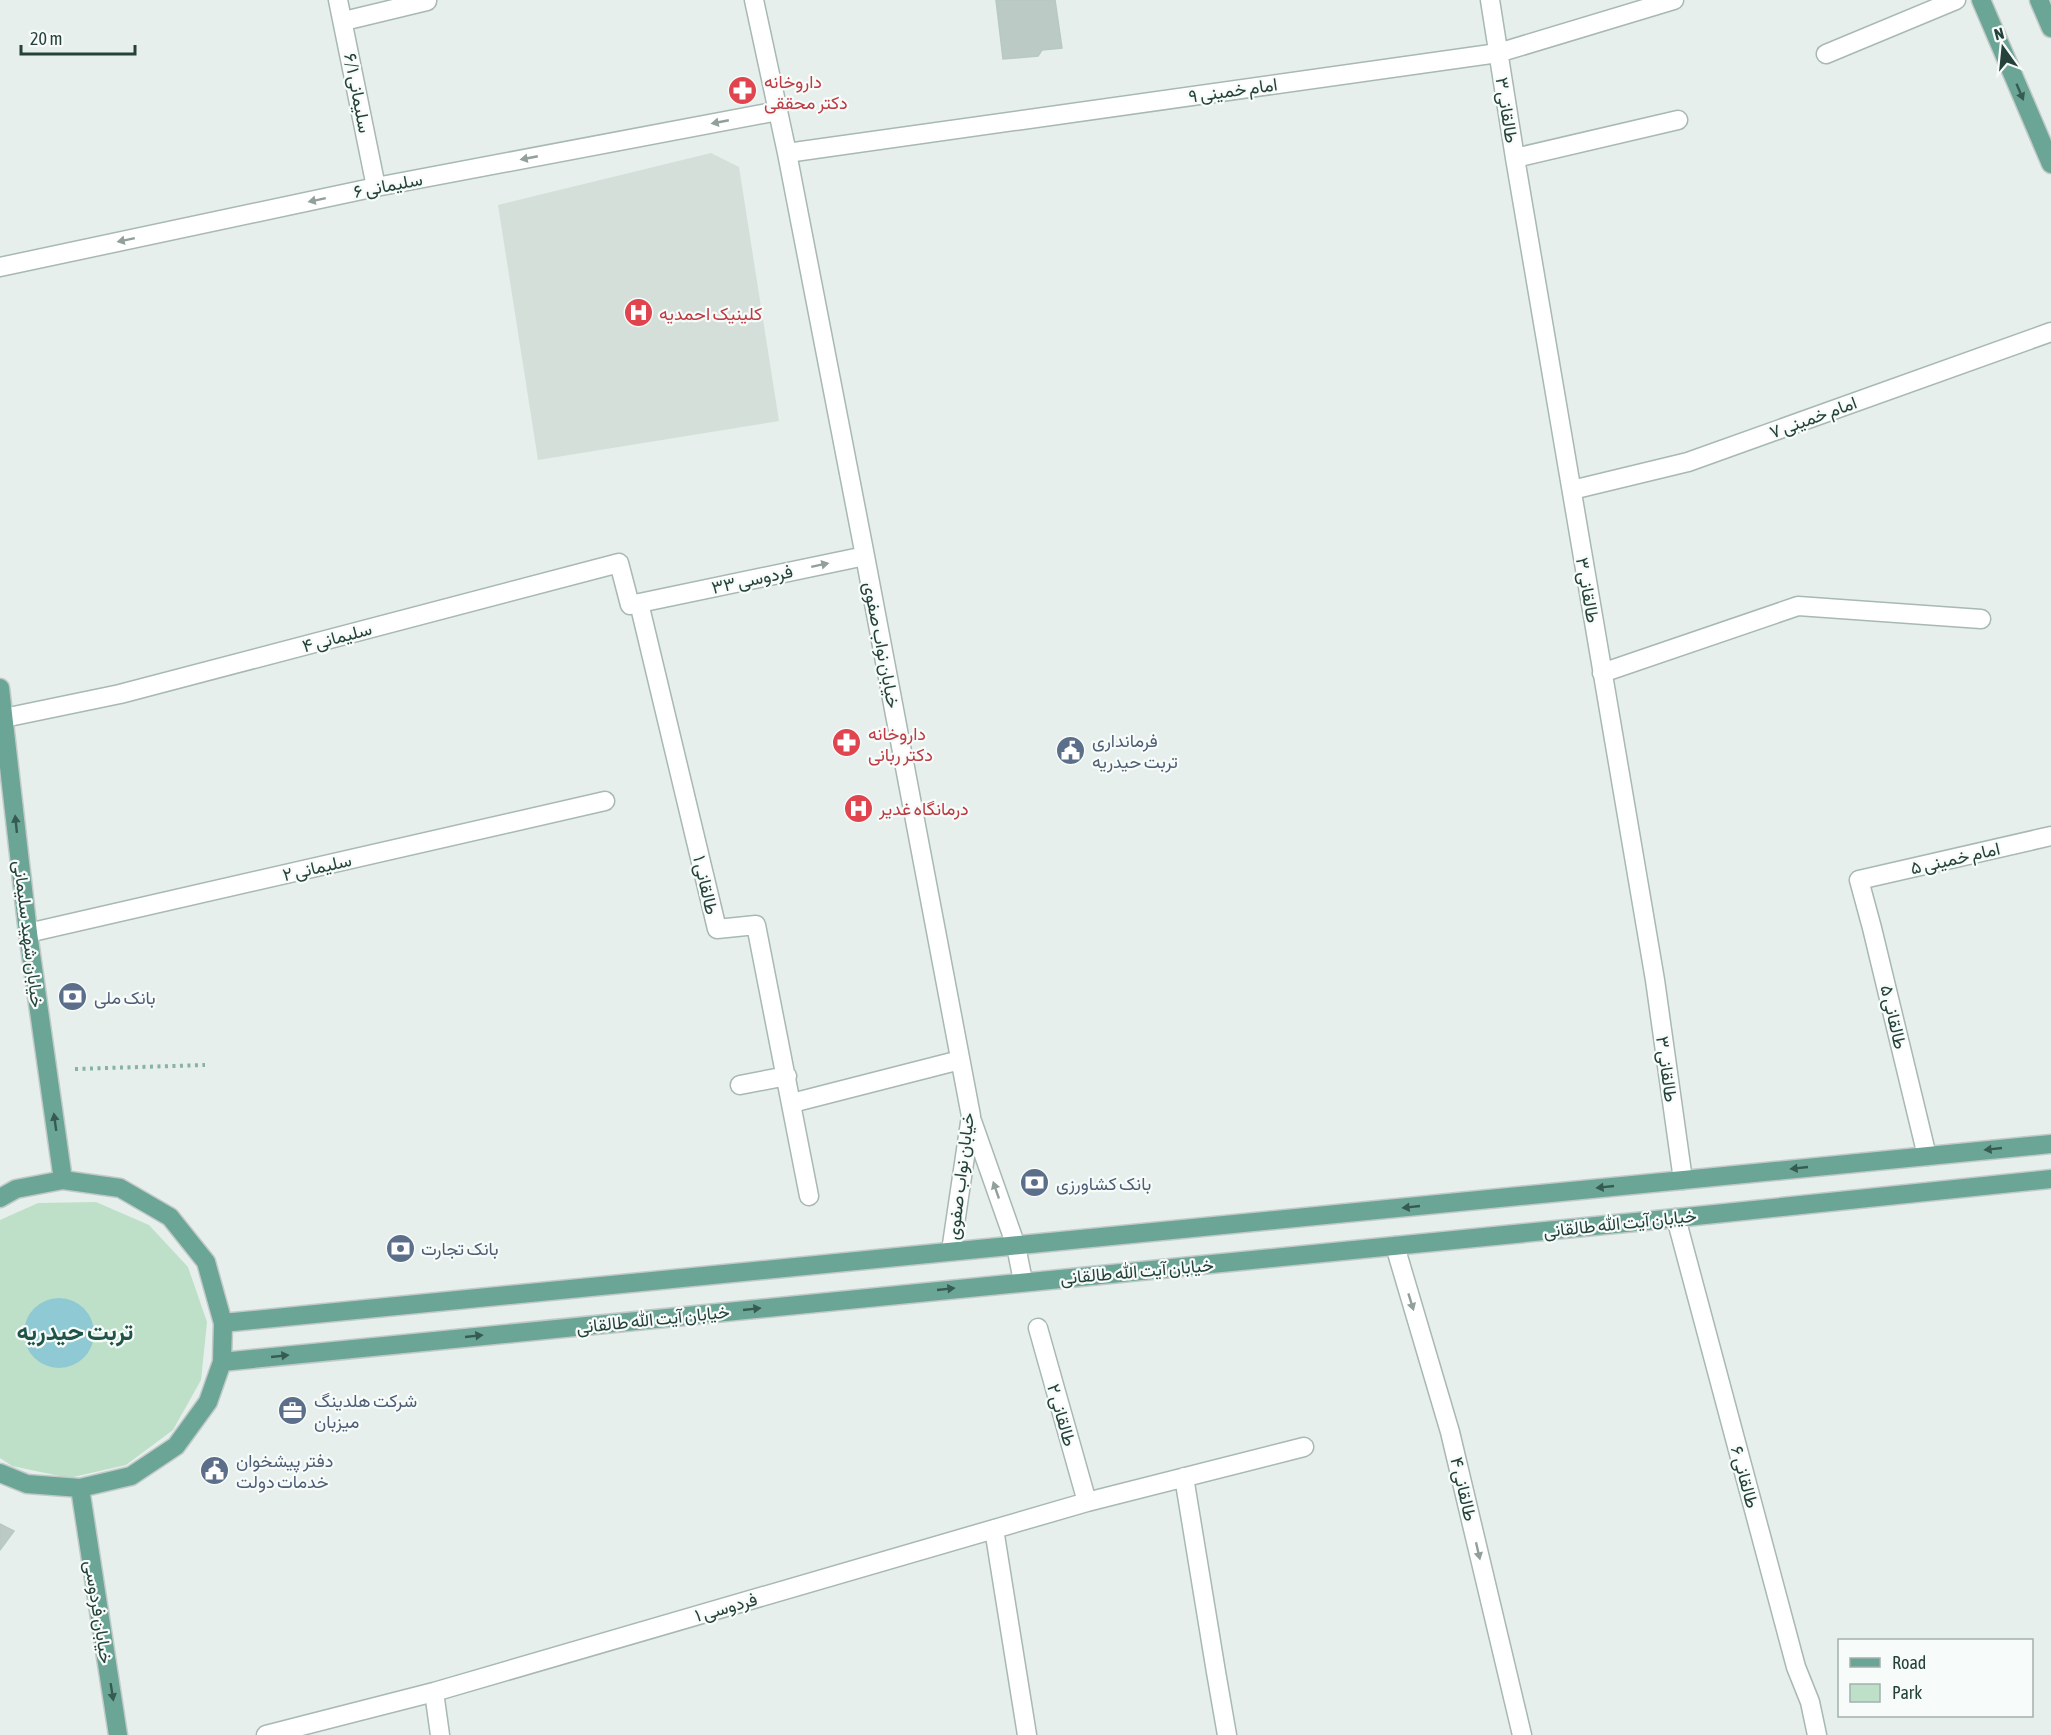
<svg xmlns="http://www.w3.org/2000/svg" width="2051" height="1735" font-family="'Asap Condensed',Vazirmatn,sans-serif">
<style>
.built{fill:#d4dfda}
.green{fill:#bfe0c8}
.water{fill:#8ec9d4}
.building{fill:#bbcac4;stroke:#b8c9c2;stroke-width:1.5}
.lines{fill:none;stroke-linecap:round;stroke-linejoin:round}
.minor-casing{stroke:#a8b8b2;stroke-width:21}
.major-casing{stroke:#c2cac8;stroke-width:21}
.path{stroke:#86b3a5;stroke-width:4;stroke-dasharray:3 4.5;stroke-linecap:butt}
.minor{stroke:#fff;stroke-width:18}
.major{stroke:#6aa596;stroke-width:18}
.oneway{fill:#365b51}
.oneway2{fill:#92a09c}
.labels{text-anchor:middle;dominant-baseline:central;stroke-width:4.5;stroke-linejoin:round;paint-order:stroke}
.health-label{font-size:18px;fill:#be3a42;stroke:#f7fbf9;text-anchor:start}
.street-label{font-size:18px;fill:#24423a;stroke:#f7fbf9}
.service-label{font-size:18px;fill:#4e5e75;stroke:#f7fbf9;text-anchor:start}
.district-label{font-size:24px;font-weight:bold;fill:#1f5548;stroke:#f7fbf9}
</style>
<rect width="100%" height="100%" fill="#e6efeb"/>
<path class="built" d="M711 153 739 167 779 421 538 460 498 205Z"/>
<path class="green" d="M96 1202 149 1225 188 1267 207 1322 201 1380 173 1430 126 1465 69 1478 12 1466 0 1458V1220L38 1203Z"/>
<path class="water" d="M24 1333a35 35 0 1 1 70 0a35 35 0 1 1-70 0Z"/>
<path class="building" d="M996 0H1055L1062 48 1042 50 1038 56 1003 59Z
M0 1524 14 1531 0 1550Z"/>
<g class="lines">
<defs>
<path id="minor" d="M338 0 376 187
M754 0 787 153 865 556 971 1116 951 1251
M1490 0 1515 158 1655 980 1683 1180
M344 21 427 1
M1826 54 1956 0
M787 153 1498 53 1674 0
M1515 158 1678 120
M0 267 376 187 778 111
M1572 490 1688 462 2051 332
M639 603 717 929 756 925 809 1196
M1602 673 1798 606 1981 619
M4 718 120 694 619 563 630 605 865 556
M28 933 605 801
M740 1085 787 1076
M792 1103 960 1060
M972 1121 1016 1246 1023 1281
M1927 1156 1872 928 1859 880 2051 836
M1676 1218 1796 1667 1810 1702 1817 1735
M1395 1246 1450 1432 1522 1735
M1038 1328 1087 1502
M1184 1477 1216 1672 1227 1735
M994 1529 1027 1735
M434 1692 440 1735
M266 1735 434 1692 1087 1502 1304 1447"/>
<path id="major" d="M1981 0 2051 164
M2039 0 2051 28
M0 688 28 933 63 1180
M0 1198 16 1189 63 1180 120 1188 170 1217 206 1262 223 1323 222 1362 208 1402 176 1446 131 1476 80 1488 27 1484 0 1473
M223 1323 2051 1144
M222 1362 1676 1218 2051 1179
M80 1488 118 1735"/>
</defs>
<use href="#minor" class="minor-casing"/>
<use href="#major" class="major-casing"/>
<path class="path" d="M75 1069 205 1065"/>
<use href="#minor" class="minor"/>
<use href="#major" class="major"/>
</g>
<defs><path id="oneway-solid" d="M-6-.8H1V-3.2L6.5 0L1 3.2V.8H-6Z" transform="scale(1.5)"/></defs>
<g class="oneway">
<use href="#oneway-solid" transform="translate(2020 92) rotate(67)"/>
<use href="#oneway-solid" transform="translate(16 824) rotate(-96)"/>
<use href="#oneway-solid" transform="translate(55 1122) rotate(-98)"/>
<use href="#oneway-solid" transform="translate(1993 1149) rotate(174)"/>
<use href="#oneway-solid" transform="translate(1799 1168) rotate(174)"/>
<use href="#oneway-solid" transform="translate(1605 1187) rotate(174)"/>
<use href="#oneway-solid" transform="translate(1411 1207) rotate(174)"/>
<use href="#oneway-solid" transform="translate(946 1289) rotate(-6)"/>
<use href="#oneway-solid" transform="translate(752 1309) rotate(-6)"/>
<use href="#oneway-solid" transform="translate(474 1336) rotate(-6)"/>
<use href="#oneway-solid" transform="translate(280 1356) rotate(-6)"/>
<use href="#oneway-solid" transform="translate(112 1692) rotate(81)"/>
</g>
<g class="oneway2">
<use href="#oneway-solid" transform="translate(720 122) rotate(169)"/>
<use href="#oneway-solid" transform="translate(529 158) rotate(169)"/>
<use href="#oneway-solid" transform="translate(317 200) rotate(168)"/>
<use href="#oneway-solid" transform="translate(126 240) rotate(168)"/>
<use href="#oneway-solid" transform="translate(820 565) rotate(-12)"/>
<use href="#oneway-solid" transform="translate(996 1190) rotate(-109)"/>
<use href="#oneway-solid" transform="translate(1411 1302) rotate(73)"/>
<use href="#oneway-solid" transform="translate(1478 1551) rotate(77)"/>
</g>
<defs>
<symbol id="pharmacy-disc" viewBox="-11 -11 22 22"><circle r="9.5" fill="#e0444e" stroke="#f7fbf9"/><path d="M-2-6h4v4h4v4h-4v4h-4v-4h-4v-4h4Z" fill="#fff"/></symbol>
<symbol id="hospital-disc" viewBox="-11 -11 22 22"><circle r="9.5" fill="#e0444e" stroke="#f7fbf9"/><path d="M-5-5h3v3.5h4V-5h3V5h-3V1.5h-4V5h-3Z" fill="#fff"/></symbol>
<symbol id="civic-disc" viewBox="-11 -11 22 22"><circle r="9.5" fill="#5c6f8a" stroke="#f7fbf9"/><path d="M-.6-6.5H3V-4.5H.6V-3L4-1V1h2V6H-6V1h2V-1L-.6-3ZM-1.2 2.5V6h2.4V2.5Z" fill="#fff"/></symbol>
<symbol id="bank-disc" viewBox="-11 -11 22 22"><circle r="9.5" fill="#5c6f8a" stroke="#f7fbf9"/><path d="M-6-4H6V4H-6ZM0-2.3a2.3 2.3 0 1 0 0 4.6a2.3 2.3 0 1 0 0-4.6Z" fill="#fff"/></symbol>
<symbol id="office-disc" viewBox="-11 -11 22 22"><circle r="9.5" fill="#5c6f8a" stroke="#f7fbf9"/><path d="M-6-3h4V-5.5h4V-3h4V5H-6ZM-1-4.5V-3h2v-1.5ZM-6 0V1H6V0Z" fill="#fff"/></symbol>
</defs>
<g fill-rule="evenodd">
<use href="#pharmacy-disc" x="726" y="74" width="33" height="33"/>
<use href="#hospital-disc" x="622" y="296" width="33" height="33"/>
<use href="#pharmacy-disc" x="830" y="726" width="33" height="33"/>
<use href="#civic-disc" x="1054" y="734" width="33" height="33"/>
<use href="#hospital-disc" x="842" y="792" width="33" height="33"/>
<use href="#bank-disc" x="56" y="980" width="33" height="33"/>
<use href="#bank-disc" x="1018" y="1166" width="33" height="33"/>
<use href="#bank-disc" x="384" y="1232" width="33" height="33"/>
<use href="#office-disc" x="276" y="1394" width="33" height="33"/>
<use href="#civic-disc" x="198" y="1454" width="33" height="33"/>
</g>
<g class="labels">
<g class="health-label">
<text x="764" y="81">داروخانه<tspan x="764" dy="21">دکتر محققی</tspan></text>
<text x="659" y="313">کلینیک احمدیه</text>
<text x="868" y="733">داروخانه<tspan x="868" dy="21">دکتر ربانی</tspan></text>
<text x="879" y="808">درمانگاه غدیر</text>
</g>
<g class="street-label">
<text transform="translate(1233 90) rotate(-8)">امام خمینی ۹</text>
<text transform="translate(358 93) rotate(79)">سلیمانی ۶/۱</text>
<text transform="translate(1507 110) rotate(81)">طالقانی ۳</text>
<text transform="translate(388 185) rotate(-11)">سلیمانی ۶</text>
<text transform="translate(1813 417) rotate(-20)">امام خمینی ۷</text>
<text transform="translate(752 579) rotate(-12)">فردوسی ۳۳</text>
<text transform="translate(1588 590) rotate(80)">طالقانی ۳</text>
<text transform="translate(337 637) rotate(-15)">سلیمانی ۴</text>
<text transform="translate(882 645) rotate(79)">خیابان نواب صفوی</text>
<text transform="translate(1955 858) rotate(-13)">امام خمینی ۵</text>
<text transform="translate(317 867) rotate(-13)">سلیمانی ۲</text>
<text transform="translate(706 885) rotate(77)">طالقانی ۱</text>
<text transform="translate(29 934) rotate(83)">خیابان شهید سلیمانی</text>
<text transform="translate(1894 1017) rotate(77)">طالقانی ۵</text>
<text transform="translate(1667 1069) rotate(82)">طالقانی ۳</text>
<text transform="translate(960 1176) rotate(-83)">خیابان نواب صفوی</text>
<text transform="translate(1620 1223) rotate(-6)">خیابان آیت الله طالقانی</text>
<text transform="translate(1137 1271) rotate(-5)">خیابان آیت الله طالقانی</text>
<text transform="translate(653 1319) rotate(-6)">خیابان آیت الله طالقانی</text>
<text transform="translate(1062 1415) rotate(74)">طالقانی ۲</text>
<text transform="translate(1745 1477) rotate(75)">طالقانی ۶</text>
<text transform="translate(1464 1489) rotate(77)">طالقانی ۴</text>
<text transform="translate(726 1607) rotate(-16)">فردوسی ۱</text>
<text transform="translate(99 1612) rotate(81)">خیابان فردوسی</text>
</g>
<g class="service-label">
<text x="1092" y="740">فرمانداری<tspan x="1092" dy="21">تربت حیدریه</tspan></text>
<text x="94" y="997">بانک ملی</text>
<text x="1056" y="1183">بانک کشاورزی</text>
<text x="421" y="1248">بانک تجارت</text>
<text x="314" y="1400">شرکت هلدینگ<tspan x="314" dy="21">میزبان</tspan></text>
<text x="236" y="1460">دفتر پیشخوان<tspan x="236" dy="21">خدمات دولت</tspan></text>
</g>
<g class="district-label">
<text x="75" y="1331">تربت حیدریه</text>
</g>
</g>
<rect x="1838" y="1639" width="195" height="78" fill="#f7fbf9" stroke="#a3b1ad" stroke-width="1.5"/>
<rect x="1850" y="1658" width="30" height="9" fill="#6aa596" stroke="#a3b1ad" stroke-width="1.5"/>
<text x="1892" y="1669" font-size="18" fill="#24423a">Road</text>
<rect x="1850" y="1684" width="30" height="18" fill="#bfe0c8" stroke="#a3b1ad" stroke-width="1.5"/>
<text x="1892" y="1699" font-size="18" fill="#24423a">Park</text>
<g transform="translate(2003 48) rotate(345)" stroke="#f7fbf9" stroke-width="4.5" paint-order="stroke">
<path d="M0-4.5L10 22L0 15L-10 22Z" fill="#24423a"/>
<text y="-9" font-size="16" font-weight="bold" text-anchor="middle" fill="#24423a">N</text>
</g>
<path d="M21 45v9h114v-9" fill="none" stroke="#24423a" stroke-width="3"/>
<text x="30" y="45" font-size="18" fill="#24423a" stroke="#f7fbf9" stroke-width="4.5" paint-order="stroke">20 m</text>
</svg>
